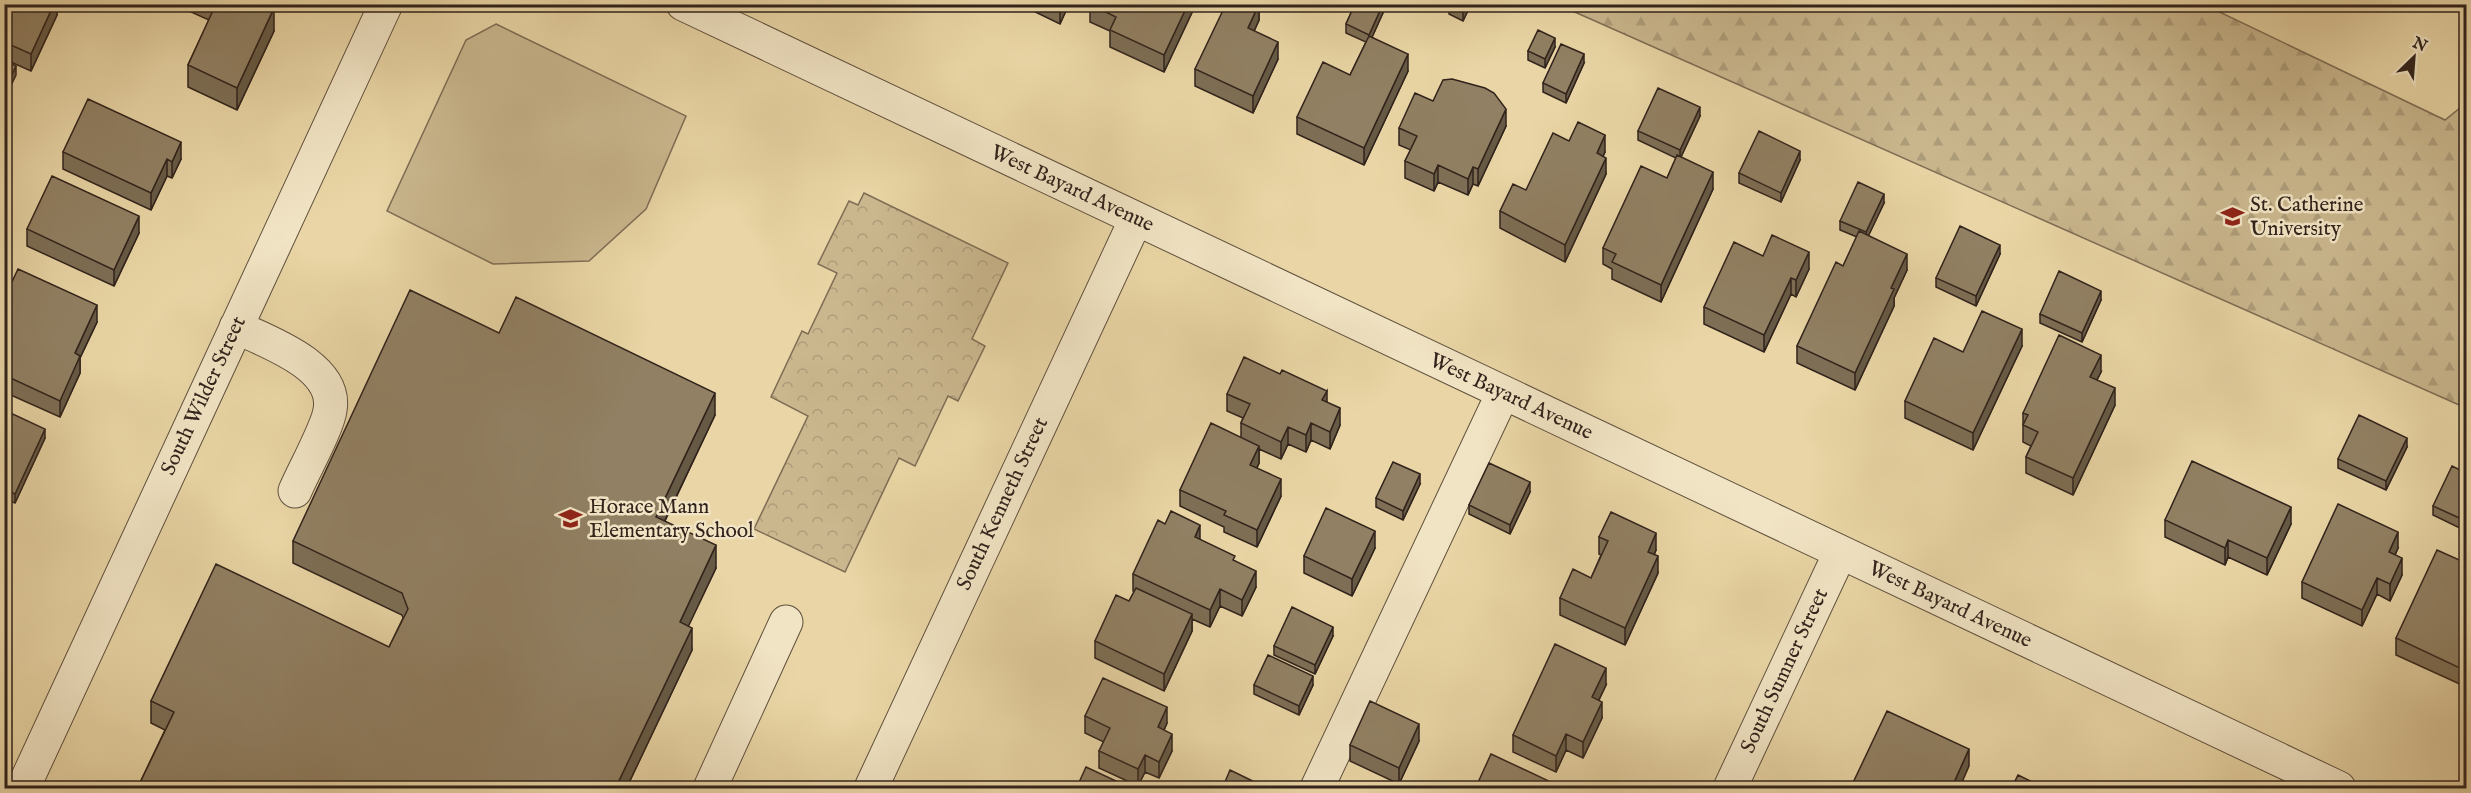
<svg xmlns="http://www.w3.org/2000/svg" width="2471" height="793" font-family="'IM FELL English',serif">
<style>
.green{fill:#cab78e;stroke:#7e6d55;stroke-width:1.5}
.forest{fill:url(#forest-firs);stroke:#7e6d55;stroke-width:1.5}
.park{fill:url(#park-crowns);stroke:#7e6d55;stroke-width:1.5}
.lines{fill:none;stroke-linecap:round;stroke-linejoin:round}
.minor-casing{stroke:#5f503e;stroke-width:35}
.minor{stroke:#f1e4c4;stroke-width:33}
.wall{fill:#7d6e55;stroke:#31231c;stroke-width:1.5}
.shaded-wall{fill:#665a45;stroke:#31231c;stroke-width:1.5}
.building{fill:#918063;stroke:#31231c;stroke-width:1.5}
.labels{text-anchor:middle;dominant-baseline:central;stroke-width:5;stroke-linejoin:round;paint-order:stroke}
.street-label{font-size:21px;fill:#31231c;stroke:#f1e4c4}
.poi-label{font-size:21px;fill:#31231c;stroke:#f1e4c4;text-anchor:start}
</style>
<defs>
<pattern id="forest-firs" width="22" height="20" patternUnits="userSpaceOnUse" patternTransform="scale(1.5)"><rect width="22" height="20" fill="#cab78e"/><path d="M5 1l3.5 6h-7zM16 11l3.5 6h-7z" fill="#ae9d7a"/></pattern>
<pattern id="park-crowns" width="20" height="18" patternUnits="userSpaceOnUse" patternTransform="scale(1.5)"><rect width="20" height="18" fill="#cab78e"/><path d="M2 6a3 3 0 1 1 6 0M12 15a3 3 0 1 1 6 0" fill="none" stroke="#ae9d7a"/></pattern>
</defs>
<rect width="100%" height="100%" fill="#e9d5a5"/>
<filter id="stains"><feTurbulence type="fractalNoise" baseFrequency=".00333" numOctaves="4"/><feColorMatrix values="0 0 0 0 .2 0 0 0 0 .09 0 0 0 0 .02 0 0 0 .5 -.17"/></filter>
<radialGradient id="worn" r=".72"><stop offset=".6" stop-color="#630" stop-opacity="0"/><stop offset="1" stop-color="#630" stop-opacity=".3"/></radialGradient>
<path class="green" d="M496 24 686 116 646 209 589 261 493 264 387 211 466 40Z"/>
<path class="forest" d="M1559 5H2205L2445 120 2466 103V408Z"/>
<path class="park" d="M864 193 1008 263 972 339 985 346 958 401 948 396 915 466 899 458 845 572 754 529 808 416 771 397 802 331 808 334 837 273 818 264 849 201 858 205Z"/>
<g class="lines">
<defs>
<path id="minor" d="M683 4 2339 788
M236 327C266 341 338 366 330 410 328 427 303 472 295 491
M23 788 386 4
M710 788 786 622
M871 788 1136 219
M1317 788 1503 393
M1730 788 1840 553"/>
</defs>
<use href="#minor" class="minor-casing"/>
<use href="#minor" class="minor"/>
</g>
<path class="wall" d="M4 4H57V15L31 71 4 59Z
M189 4H266L274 31 237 110 188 87V65L209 20 189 11Z
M1019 4H1069L1060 24Z
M1090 4H1196L1164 72 1110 47V31L1090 22Z
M1259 4V20L1254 31 1278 59 1253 113 1195 86V69Z
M1355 4H1387L1372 37 1408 71 1364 165 1297 134V117L1350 75 1366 42 1346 33V24Z
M1471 4 1463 21 1449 14V5Z
M1555 47 1545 68 1528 60V51Z
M1584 63 1566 103 1543 92V83Z
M1433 101 1506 126 1478 186 1473 184 1468 195 1438 182 1434 191 1405 178V161L1411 150 1399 145V128Z
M1700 116 1681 157 1713 189 1661 302 1612 279V269L1603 264V248L1667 178 1676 158 1638 140V131Z
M1569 141 1605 152 1603 156 1606 174 1565 262 1500 228V211L1526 190Z
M63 152 181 159 172 178 167 176 151 210 63 169Z
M1800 160 1781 202 1739 183V173Z
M1884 203 1868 236 1907 270 1894 298V306L1855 390 1797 363V346L1843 266 1857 237 1840 230V221Z
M27 229 139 233 114 286 27 246Z
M2000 254 1976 306 1936 287V278Z
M1763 256 1809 269 1796 297 1791 294 1764 352 1704 324V307Z
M4 299 97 322 80 358V373L60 417 4 392Z
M2101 300 2082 342 2040 323V314Z
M499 333 715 415 665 521 716 568 688 626 692 650 626 789H137L165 730 151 723V701L389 647 403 618 402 615 293 563V541Z
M2022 346 1973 450 1905 418V401L1963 352Z
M2101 372 2097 380 2115 405 2073 495 2026 473V457L2031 446 2023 442V413Z
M1280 374 1327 402 1340 425 1330 449 1311 440 1306 452 1288 444 1281 459 1259 449V463L1257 468 1281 496 1257 547 1224 532V527L1180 506V490L1241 437V423L1243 418 1227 411V394Z
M4 410 45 438 15 503 4 498Z
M2407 447 2386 490 2338 468V459Z
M2466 473V531L2433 515V506Z
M1420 484 1403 520 1376 507V498Z
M1530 492 1510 534 1469 514V505Z
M2165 520 2291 524 2267 575 2228 557 2225 565 2165 537Z
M1599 537 1656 550 1654 555 1658 573 1625 645 1560 615V598L1591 578 1601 555 1599 554Z
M1200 540 1235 561 1256 587 1242 616 1220 606 1210 627 1192 619V631L1164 691 1095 658V641L1129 601 1134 592 1133 591V574Z
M1375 548 1352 596 1304 573V556Z
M2398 548 2395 555 2402 575 2390 601 2377 594 2362 626 2302 598V582Z
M2466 563 2462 685 2396 655V638Z
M1333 636 1315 674 1274 655V646Z
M1254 685H1313L1299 715 1254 694Z
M1606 685 1599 700 1602 718 1583 758 1566 750 1556 772 1513 752V735Z
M1085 716 1167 723 1164 730 1172 751 1159 778 1145 772 1138 786 1099 768V751L1104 742 1085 733Z
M1419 741 1399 784 1350 761V745Z"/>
<path class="shaded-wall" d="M54 4H57V15L31 71V54Z
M1061 4H1069L1060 24V7Z
M1188 4H1196L1164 72V55Z
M1259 4V20L1248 45V28Z
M1383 4H1387L1369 44V35Z
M1467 4H1471L1463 21V12Z
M274 8V31L237 110V88Z
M1555 38V47L1545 68V59Z
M1278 42V59L1253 113V96Z
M1408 54V71L1364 165V148Z
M1584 54V63L1566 103V94Z
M16 66V75L4 100V91Z
M1700 107V116L1680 159V150Z
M1506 109V126L1478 186V169Z
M1605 135V152L1597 170V153Z
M181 142V159L172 178V162Z
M1800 151V160L1781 202V193Z
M1606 158V174L1565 262V245Z
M167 159V176L151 210V193Z
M1438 165V182L1434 191V174Z
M1473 167V184L1468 195V179Z
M1713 172V189L1661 302V285Z
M1884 194V203L1866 241V232Z
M139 216V233L114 286V270Z
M2000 245V254L1976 306V296Z
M1809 252V269L1796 297V280Z
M1907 254V270L1894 298V306L1855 390V373L1891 288Z
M1791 278V294L1764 352V335Z
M2101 291V300L2082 342V333Z
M97 305V322L80 358V373L60 417V401L75 353Z
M2022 329V346L1973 450V433Z
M2101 355V372L2090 393V377Z
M2115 388V405L2073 495V478Z
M1327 391V407L1322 400Z
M715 393V415L656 539V517Z
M1340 408V425L1330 449V432Z
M1311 423V440L1306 452V435Z
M1288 427V444L1281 459V442Z
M45 429V438L15 503V494Z
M2407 438V447L2386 490V481Z
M1259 446V463L1250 482V465Z
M1420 474V484L1403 520V511Z
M1281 479V496L1257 547V530Z
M1530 482V492L1510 534V525Z
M2291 507V524L2267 575V558Z
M1200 525V542L1195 537Z
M1375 531V548L1352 596V579Z
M2398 532V548L2389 569V552Z
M1656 533V550L1648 568V552Z
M2228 540V557L2225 565V548Z
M716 545V568L680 644V622Z
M1658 556V573L1625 645V628Z
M2402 558V575L2390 601V584Z
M1256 571V587L1242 616V600Z
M2377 578V594L2362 626V610Z
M1220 589V606L1210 627V610Z
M1192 614V631L1164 691V674Z
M1333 627V636L1315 674V665Z
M692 628V650L626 789H615Z
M2466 659V675L2462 685V669Z
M1606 668V685L1592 714V697Z
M1313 676V685L1299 715V706Z
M1602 702V718L1583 758V742Z
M1167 707V723L1158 744V727Z
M1419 724V741L1399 784V768Z
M1172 734V751L1159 778V762Z
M1566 734V750L1556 772V756Z
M1969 749V766L1959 789H1951Z
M1145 755V772L1138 786V769Z"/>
<path class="building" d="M4 4H54L31 54 4 42Z
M216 4H266L274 8 237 88 188 65Z
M1090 4H1188L1164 55 1110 30 1116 17Z
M1226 4H1259L1248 28 1278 42 1253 96 1195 69Z
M1355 4H1383L1369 35 1346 24Z
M1449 4H1467L1463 12 1449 5Z
M1538 30 1555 38 1545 59 1528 51Z
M1369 36 1408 54 1364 148 1297 117 1323 62 1350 75Z
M1561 44 1584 54 1566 94 1543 83Z
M4 60 16 66 4 91Z
M1452 79 1485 88 1494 93 1506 109 1478 169 1473 167 1468 179 1438 165 1434 174 1405 161 1417 136 1399 128 1415 93 1433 101 1443 80Z
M1658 88 1700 107 1680 150 1638 131Z
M88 99 181 142 172 162 167 159 151 193 63 152Z
M1578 122 1605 135 1597 153 1606 158 1565 245 1500 211 1513 184 1526 190 1553 133 1569 141Z
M1759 131 1800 151 1781 193 1739 173Z
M1677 155 1713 172 1661 285 1612 262 1616 254 1603 248 1641 166 1667 178Z
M52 176 139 216 114 270 27 229Z
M1858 182 1884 194 1866 232 1840 221Z
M1960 226 2000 245 1976 296 1936 278Z
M1859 231 1907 254 1891 288 1894 289 1855 373 1797 346 1836 262 1843 266Z
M1772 235 1809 252 1796 280 1791 278 1764 335 1704 307 1734 242 1763 256Z
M18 269 97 305 75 353 80 356 60 401 4 375V299Z
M2059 271 2101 291 2082 333 2040 314Z
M410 290 499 333 516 297 715 393 656 517 716 545 680 622 692 628 615 789H137L174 712 151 701 216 564 389 647 408 609 402 593 293 541Z
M1982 311 2022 329 1973 433 1905 401 1934 338 1963 352Z
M2059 335 2101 355 2090 377 2115 388 2073 478 2026 457 2038 432 2023 425 2028 415 2023 413Z
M1244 357 1280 374 1282 370 1327 391 1322 400 1340 408 1330 432 1311 423 1306 435 1288 427 1281 442 1241 423 1250 404 1227 394Z
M4 410 45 429 15 494 4 489Z
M2359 415 2407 438 2386 481 2338 459Z
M1211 423 1259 446 1250 465 1281 479 1257 530 1224 515 1226 511 1180 490Z
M2192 461 2291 507 2267 558 2228 540 2225 548 2165 520Z
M1393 462 1420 474 1403 511 1376 498Z
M1489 463 1530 482 1510 525 1469 505Z
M2452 466 2466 473V521L2433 506Z
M2338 504 2398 532 2389 552 2402 558 2390 584 2377 578 2362 610 2302 582Z
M1326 508 1375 531 1352 579 1304 556Z
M1171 511 1200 525 1195 537 1235 556 1233 560 1256 571 1242 600 1220 589 1210 610 1133 574 1158 520 1165 524Z
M1611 512 1656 533 1648 552 1658 556 1625 628 1560 598 1573 569 1591 578 1608 541 1599 537Z
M2437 550 2466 563V659L2462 669 2396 638Z
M1136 588 1192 614 1164 674 1095 641 1116 595 1129 601Z
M1292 607 1333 627 1315 665 1274 646Z
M1555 644 1606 668 1592 697 1602 702 1583 742 1566 734 1556 756 1513 735Z
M1268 655 1313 676 1299 706 1254 685Z
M1103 678 1167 707 1158 727 1172 734 1159 762 1145 755 1138 769 1099 751 1110 728 1085 716Z
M1370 701 1419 724 1399 768 1350 745Z
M1887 711 1969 749 1951 789H1850Z
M1491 754 1553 783 1550 789H1475Z
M1086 767 1133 789H1076Z
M1230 770 1269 789H1222Z
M2018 775 2047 789H2011Z"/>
<defs>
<symbol id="university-bare" viewBox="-9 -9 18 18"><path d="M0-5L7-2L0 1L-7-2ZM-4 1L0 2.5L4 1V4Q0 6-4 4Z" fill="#8f2418" stroke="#f1e4c4" stroke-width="2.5" paint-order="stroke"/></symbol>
<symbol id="school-bare" viewBox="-9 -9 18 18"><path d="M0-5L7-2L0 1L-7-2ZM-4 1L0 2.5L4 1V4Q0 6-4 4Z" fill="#8f2418" stroke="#f1e4c4" stroke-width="2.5" paint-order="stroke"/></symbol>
</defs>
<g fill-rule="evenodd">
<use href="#university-bare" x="2216" y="200" width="33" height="33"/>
<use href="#school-bare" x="554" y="502" width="33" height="33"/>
</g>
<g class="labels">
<g class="street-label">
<text transform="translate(1072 189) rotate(25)">West Bayard Avenue</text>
<text transform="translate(204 396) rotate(-65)">South Wilder Street</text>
<text transform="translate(1511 397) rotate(25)">West Bayard Avenue</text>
<text transform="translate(1003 504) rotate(-65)">South Kenneth Street</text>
<text transform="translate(1950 605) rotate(25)">West Bayard Avenue</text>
<text transform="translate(1785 671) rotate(-65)">South Sumner Street</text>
</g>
<g class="poi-label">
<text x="2250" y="205">St. Catherine<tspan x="2250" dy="24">University</tspan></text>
<text x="589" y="507">Horace Mann<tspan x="589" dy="24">Elementary School</tspan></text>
</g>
</g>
<rect width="2471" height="793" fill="none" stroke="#e9d5a5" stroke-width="24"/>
<rect x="6" y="6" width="2459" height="781" fill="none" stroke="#31231c" stroke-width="3"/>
<rect x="12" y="12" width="2447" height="769" fill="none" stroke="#31231c" stroke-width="1.5"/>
<g transform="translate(2414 57) rotate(25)" stroke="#f1e4c4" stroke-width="4.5" paint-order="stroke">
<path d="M0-4.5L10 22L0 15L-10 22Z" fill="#31231c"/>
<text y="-9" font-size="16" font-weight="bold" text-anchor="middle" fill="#31231c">N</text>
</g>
<rect width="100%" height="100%" filter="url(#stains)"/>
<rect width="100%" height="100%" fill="url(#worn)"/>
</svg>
